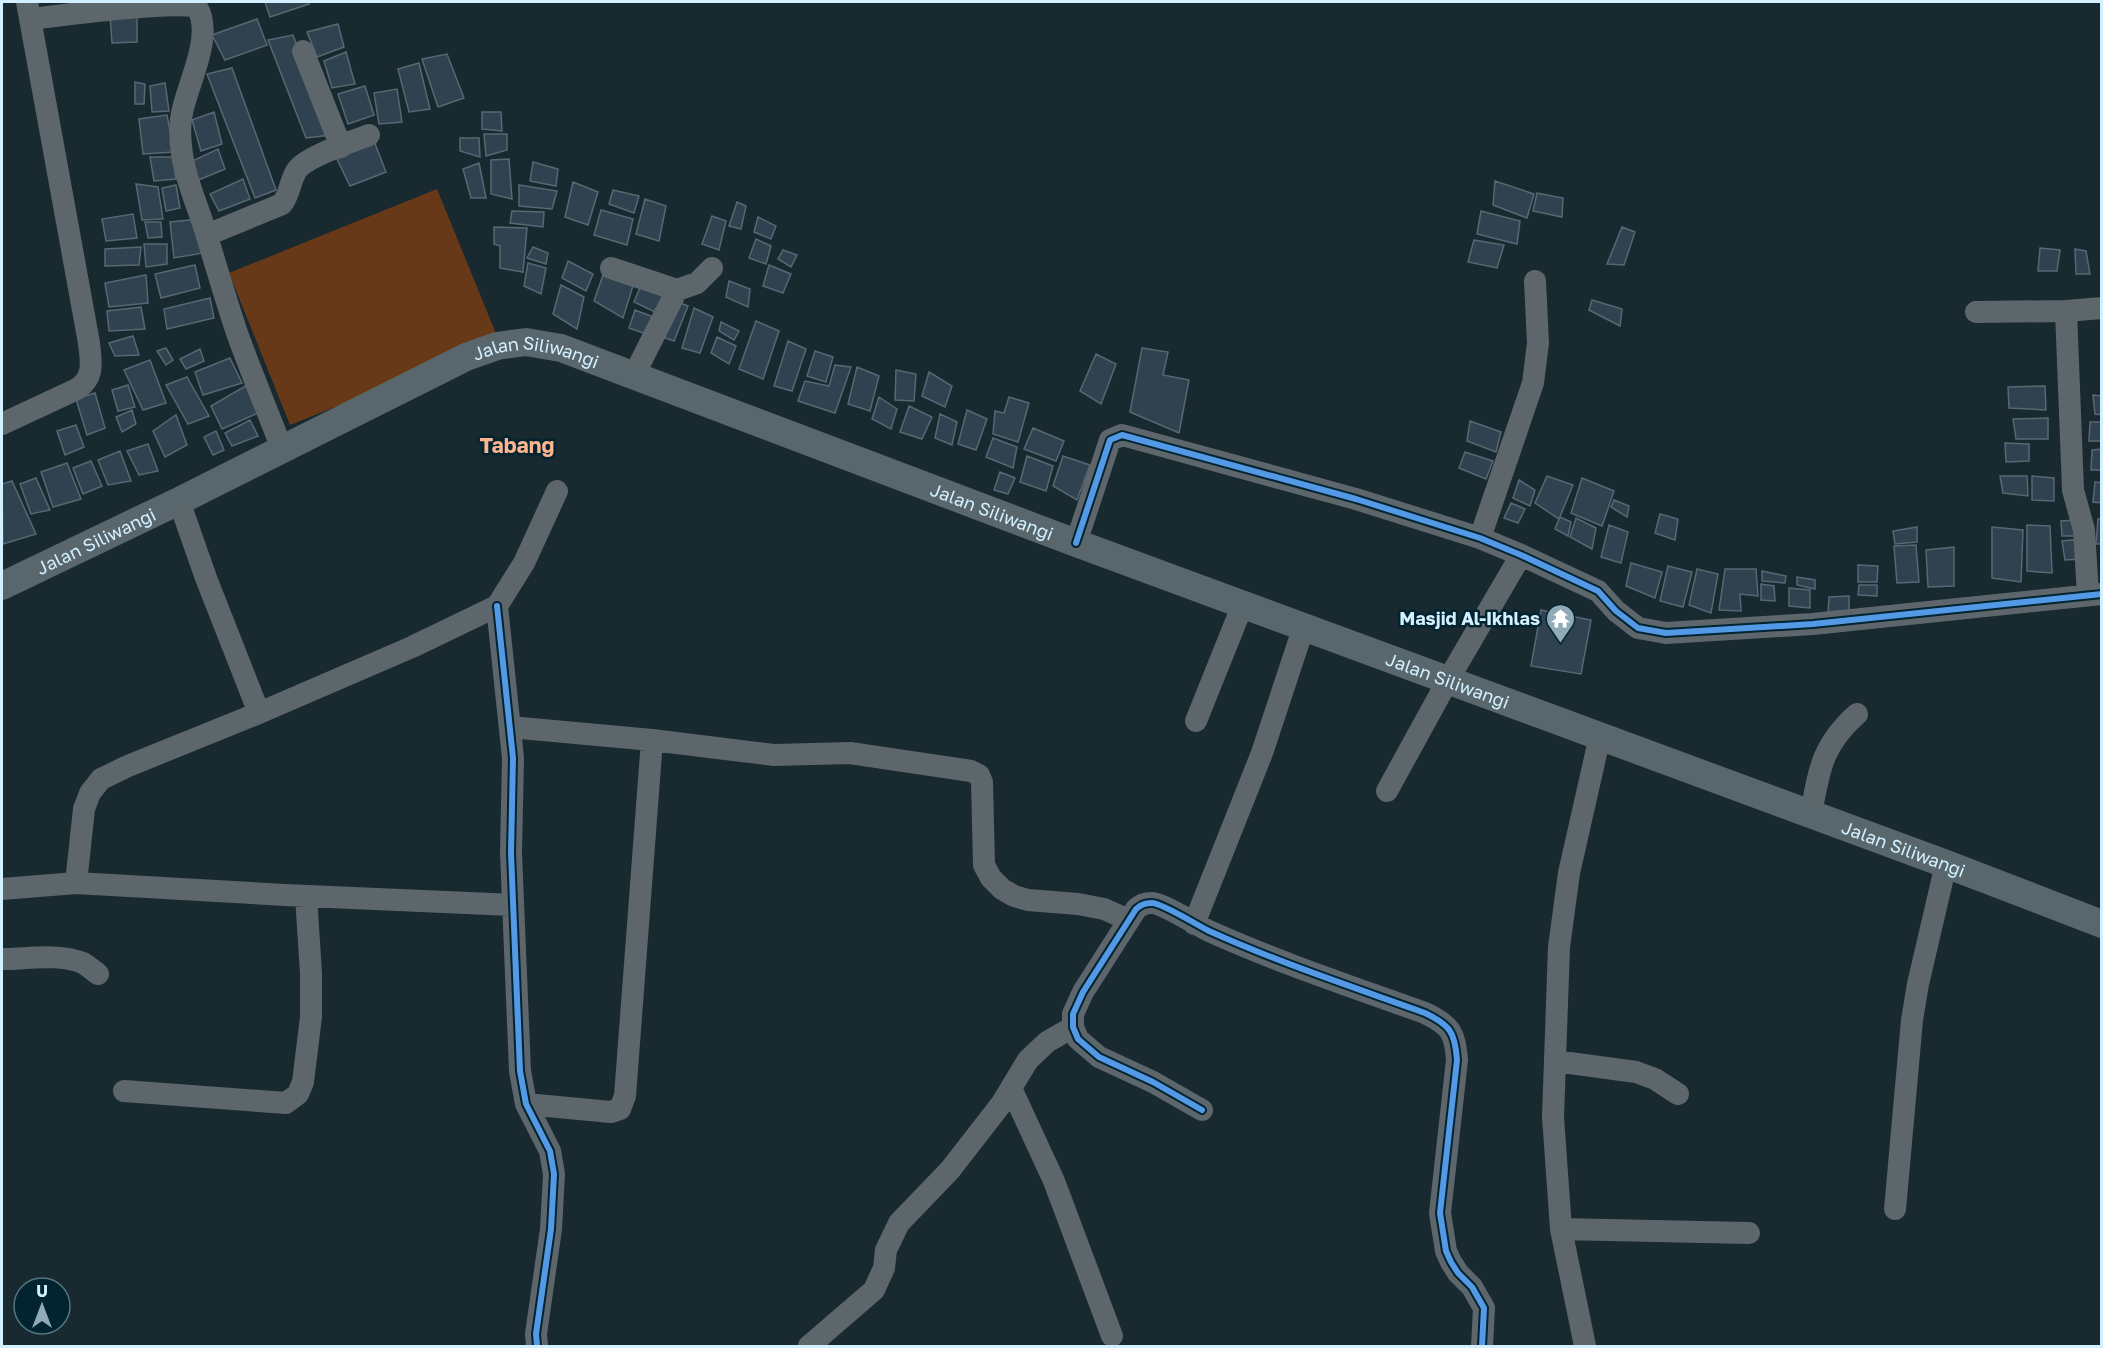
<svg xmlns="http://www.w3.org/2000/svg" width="2103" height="1348" font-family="'Golos Text',sans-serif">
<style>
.green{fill:#683919}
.building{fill:#30424f;stroke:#586873;stroke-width:1.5}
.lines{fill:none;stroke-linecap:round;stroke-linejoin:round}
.minor{stroke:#5d666b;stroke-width:22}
.major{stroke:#59676d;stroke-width:28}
.cycleway-casing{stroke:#022330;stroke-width:10}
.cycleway{stroke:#5399e6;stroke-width:6}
.labels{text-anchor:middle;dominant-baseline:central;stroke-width:5;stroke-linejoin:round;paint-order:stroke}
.street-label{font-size:18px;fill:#d2f0ff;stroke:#022330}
.poi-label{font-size:18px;font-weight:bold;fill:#d2f0ff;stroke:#022330;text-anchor:end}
.quarter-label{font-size:21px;font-weight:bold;fill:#feb58d;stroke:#022330}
</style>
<rect width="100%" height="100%" fill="#182930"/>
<path class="green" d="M437 189 499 341 290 425 229 273Z"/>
<path class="building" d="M265 2H308L309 4 270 17Z
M137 10V42L112 43 110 14Z
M257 19 267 45 225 60 212 35Z
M338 24 344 47 317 57 307 32Z
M293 35 331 135 306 138 268 40Z
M346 52 355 84 332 88 324 61Z
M447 54 464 98 438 107 422 59Z
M419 63 430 109 409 112 398 69Z
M232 68 276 190 255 198 207 74Z
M135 82 145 84 144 104H135Z
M165 83 169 111 152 112 150 86Z
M365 86 374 115 348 124 338 94Z
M397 89 402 122 379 124 374 93Z
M214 112 222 144 201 151 192 120Z
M482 112H501L502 131 482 129Z
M167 115 174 152 143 154 139 119Z
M484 134H507V150L486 156Z
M460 138H479L480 157 460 151Z
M374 141 386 172 350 186 337 159Z
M218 149 225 169 196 181 188 163Z
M150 157H173L176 179 154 181Z
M509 159 512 199 491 194V160Z
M533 162 558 169 556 186 530 181Z
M479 163 486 198H471L463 169Z
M243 179 250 199 219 211 210 194Z
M1495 181 1534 194 1527 218 1493 205Z
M573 182 598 192 588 225 565 217Z
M136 184 158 187 163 219 142 220Z
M176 185 180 208 166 211 162 188Z
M519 185 557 191 552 209 519 206Z
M613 190 639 196 634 213 609 204Z
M1537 193 1563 198 1562 217 1533 211Z
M645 199 666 206 659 241 636 234Z
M737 202 746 206 741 229 729 226Z
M601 210 633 219 627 245 594 235Z
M512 211 544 212 543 227 510 223Z
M1481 211 1520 221 1517 244 1477 234Z
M133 214 137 238 106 241 102 219Z
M712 216 726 221 719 250 702 244Z
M758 217 776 226 771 239 754 232Z
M199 219 203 253 174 258 170 222Z
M145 222H161L162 237 148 238Z
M494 227 527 228 523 272 500 268V246L494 244Z
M1622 227 1635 232 1624 265 1607 264Z
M756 239 771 246 766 264 749 258Z
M1474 240 1504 245 1497 268 1468 262Z
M144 244H167V264L146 267Z
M141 247 139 265 105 266V249Z
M533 247 548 253 546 264 527 258Z
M2040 248 2060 250 2057 271H2038Z
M2075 249 2086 251 2090 274H2076Z
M783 250 797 255 791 267 778 259Z
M568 261 593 274 586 291 562 278Z
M528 263 546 268 541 294 524 286Z
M195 265 200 288 161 298 155 274Z
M769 265 791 274 783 293 763 286Z
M146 275 148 303 109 307 105 283Z
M603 275 633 286 623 318 594 301Z
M729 281 750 289 748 307 726 297Z
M642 283 667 293 657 313 634 302Z
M561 285 584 297 577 329 553 314Z
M210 298 214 318 167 329 164 309Z
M1592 300 1622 309 1620 326 1589 310Z
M677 302 688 306 674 341 660 336Z
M141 307 145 329 109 331 107 311Z
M694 308 713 317 700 353 682 348Z
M635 310 656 318 649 335 629 328Z
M756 321 779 331 763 379 739 369Z
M721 322 739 331 734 340 719 331Z
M133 336 139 355 115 356 109 343Z
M717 337 736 346 729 364 711 353Z
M788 341 806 349 792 391 774 386Z
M166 348 173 360 166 365 157 351Z
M1142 348 1168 352 1163 375 1189 380 1179 433 1130 412Z
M200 349 204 361 186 369 180 359Z
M815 351 833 357 826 382 807 376Z
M1096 354 1116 364 1101 404 1080 391Z
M230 358 242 383 203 395 195 372Z
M150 360 166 403 143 410 124 370Z
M835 365 851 367 835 413 798 401 805 381 829 386Z
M857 367 879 376 870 411 848 404Z
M896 370 916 374 914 401 895 400Z
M929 372 952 386 945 407 922 396Z
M187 377 209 416 188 424 166 385Z
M128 385 135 407 118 411 112 390Z
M247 385 258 413 222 429 211 406Z
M2045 386 2046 410 2009 408 2008 387Z
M95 393 105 428 87 435 76 399Z
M2093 395 2102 396V415L2095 414Z
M879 397 897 409 891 429 872 419Z
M1009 397 1029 403 1018 442 993 434 995 411 1004 413Z
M909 406 932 417 922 439 900 432Z
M132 410 136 424 122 432 116 417Z
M967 410 987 419 976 450 958 444Z
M940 414 957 422 952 445 935 438Z
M176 415 187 445 165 457 153 431Z
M2048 418V439H2016L2013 419Z
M250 420 258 436 232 446 225 433Z
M1470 421 1501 432 1496 452 1467 441Z
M2090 422H2102V441H2089Z
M76 425 84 447 65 455 57 431Z
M1033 428 1064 441 1056 461 1024 449Z
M216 431 224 450 213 455 204 437Z
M993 438 1017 447 1013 468 986 457Z
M2005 443 2029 444V461L2006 462Z
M148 444 158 471 139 475 127 451Z
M2102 449V470H2091L2092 450Z
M120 451 131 481 108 485 98 460Z
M1465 452 1493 461 1486 479 1459 468Z
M1027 456 1053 466 1046 491 1020 482Z
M1063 456 1090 465 1077 500 1053 486Z
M91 461 102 486 83 494 73 468Z
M67 463 81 499 53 507 41 472Z
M1000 472 1015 478 1008 494 994 490Z
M1547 476 1573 485 1559 519 1535 503Z
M2000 476H2027L2028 496 2003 493Z
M2032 476 2054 478V501L2032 500Z
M36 478 50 510 31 514 20 484Z
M1582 478 1614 491 1602 526 1571 513Z
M1519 480 1535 490 1530 506 1513 498Z
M12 481 36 534 3 544 2 484Z
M2095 482 2102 483V503L2093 502Z
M1614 500 1629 506 1627 517 1611 507Z
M1511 503 1525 509 1518 523 1504 518Z
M1660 514 1678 519 1675 540 1655 533Z
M1560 517 1571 522 1568 536 1555 529Z
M1576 518 1596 528 1592 549 1570 537Z
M2098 519H2102V544H2096Z
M2075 520 2078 536H2062L2061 521Z
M1609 525 1628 532 1621 563 1601 557Z
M2027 525 2050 526 2052 573 2027 571Z
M1917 527V542L1895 544 1893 531Z
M1992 527 2023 530 2021 582 1992 578Z
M2080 539 2082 559 2065 560 2062 541Z
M1916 545 1919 582 1897 583 1894 546Z
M1954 547V586L1928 587 1926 550Z
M1631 563 1662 572 1655 598 1626 586Z
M1858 565 1878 566 1877 582H1858Z
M1668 566 1692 572 1683 607 1660 601Z
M1697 569 1718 574 1711 613 1689 605Z
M1725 569H1756L1758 596 1740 594 1741 611 1719 610Z
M1762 571 1786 576 1785 583 1762 581Z
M1797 577 1815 580V589L1797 585Z
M1761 584 1774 586 1775 601 1761 600Z
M1859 585H1877V596L1858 595Z
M1789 588 1810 590V608L1789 606Z
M1849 596V611L1828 613 1829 597Z
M1541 610 1591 620 1581 674 1531 666Z"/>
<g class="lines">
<path class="minor" d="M31 19C64 15 171 0 197 7 214 36 188 82 182 113 179 126 180 140 182 154 186 182 198 206 206 233 216 266 226 300 237 333 251 372 267 410 282 449
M303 51 341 147
M207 235 282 204C290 194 290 180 297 170 307 156 352 142 369 135
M611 268 677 290 697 283 712 268
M1976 312 2066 311
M634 375 677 290
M2 424 77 389C95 377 91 362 89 343L27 2
M1480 538 1533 383 1538 343 1535 281
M1076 543 1110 440 1122 435 1356 499 1480 538 1521 555 1598 591 1616 611 1638 628 1666 633 1813 624 2102 594
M2088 595 2084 530 2073 490 2066 311 2102 308
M497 606 513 758 511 853 520 1071 526 1104 550 1151 554 1174 551 1229 536 1334 537 1346
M259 713 412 647 497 606 524 563 557 491
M1196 721 1243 604
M510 727 652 740 625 1096 620 1109 611 1112 526 1104
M652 740 774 755 850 753 971 771 979 775 982 782 984 865 991 878 1002 889 1014 896 1028 900 1078 904 1104 909 1129 920
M1387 791 1448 680 1521 555
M1811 814C1819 770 1822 745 1857 714
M76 883 285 895 513 905
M2 889 76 883 84 809 90 793 101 779 128 766 259 713 206 578 179 501
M1194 924 1262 753 1304 626
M2 959C27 959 59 953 83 963 88 966 94 971 98 974
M1555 1061 1636 1072 1655 1079 1678 1094
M1011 1088 1054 1181 1112 1336
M124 1091 286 1103 298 1094 303 1082 311 1017V973L306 896
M1202 1110 1153 1082 1099 1057 1078 1039 1073 1027V1014L1083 992 1136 909C1141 905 1144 903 1152 903 1162 903 1197 925 1209 931 1280 963 1353 987 1425 1013 1450 1025 1455 1032 1457 1060L1440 1213 1446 1251 1451 1262 1458 1273 1472 1287 1484 1308 1482 1346
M1895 1209 1912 1020 1918 984 1946 864
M1561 1229 1749 1233
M809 1346 874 1290 884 1268 886 1250 899 1223 950 1170 1002 1103 1028 1060 1047 1042 1073 1027
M1585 1346 1561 1229 1553 1117 1559 947 1569 873 1600 736"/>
<path class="major" id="s1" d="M2 586 179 501 466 357 497 346 526 342 561 348 1076 543 1946 864 2102 924"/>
<defs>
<path id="cycleway" d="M1076 543 1110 440 1122 435 1356 499 1480 538 1521 555 1598 591 1616 611 1638 628 1666 633 1813 624 2102 594
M497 606 513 758 511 853 520 1071 526 1104 550 1151 554 1174 551 1229 536 1334 537 1346
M1202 1110 1153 1082 1099 1057 1078 1039 1073 1027V1014L1083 992 1136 909C1141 905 1144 903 1152 903 1162 903 1197 925 1209 931 1280 963 1353 987 1425 1013 1450 1025 1455 1032 1457 1060L1440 1213 1446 1251 1451 1262 1458 1273 1472 1287 1484 1308 1482 1346"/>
</defs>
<use href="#cycleway" class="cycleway-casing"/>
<use href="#cycleway" class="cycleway"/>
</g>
<defs>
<symbol id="temple-pin" viewBox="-11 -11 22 30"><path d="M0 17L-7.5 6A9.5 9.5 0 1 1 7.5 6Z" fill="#91aab7" stroke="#022330"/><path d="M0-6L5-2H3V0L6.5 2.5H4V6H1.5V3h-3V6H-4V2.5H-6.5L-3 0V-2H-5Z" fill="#fff"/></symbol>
</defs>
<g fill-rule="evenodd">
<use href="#temple-pin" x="1544" y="602" width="33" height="45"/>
</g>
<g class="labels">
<g class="street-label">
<text stroke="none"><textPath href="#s1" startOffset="590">Jalan Siliwangi</textPath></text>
<text stroke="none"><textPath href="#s1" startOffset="1076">Jalan Siliwangi</textPath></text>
<text stroke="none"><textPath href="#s1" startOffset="104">Jalan Siliwangi</textPath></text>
<text stroke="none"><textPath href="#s1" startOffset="1562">Jalan Siliwangi</textPath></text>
<text stroke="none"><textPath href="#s1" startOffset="2048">Jalan Siliwangi</textPath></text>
</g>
<g class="poi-label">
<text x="1540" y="618">Masjid Al-Ikhlas</text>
</g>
<g class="quarter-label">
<text x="517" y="445">Tabang</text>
</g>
</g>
<rect width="2103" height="1348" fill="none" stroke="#d2f0ff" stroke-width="6"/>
<g transform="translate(42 1306)"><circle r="28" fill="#022330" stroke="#557583" stroke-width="1.5"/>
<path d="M0-4.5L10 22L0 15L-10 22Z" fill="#91aab7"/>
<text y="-9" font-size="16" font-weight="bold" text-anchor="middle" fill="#d2f0ff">U</text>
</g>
</svg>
